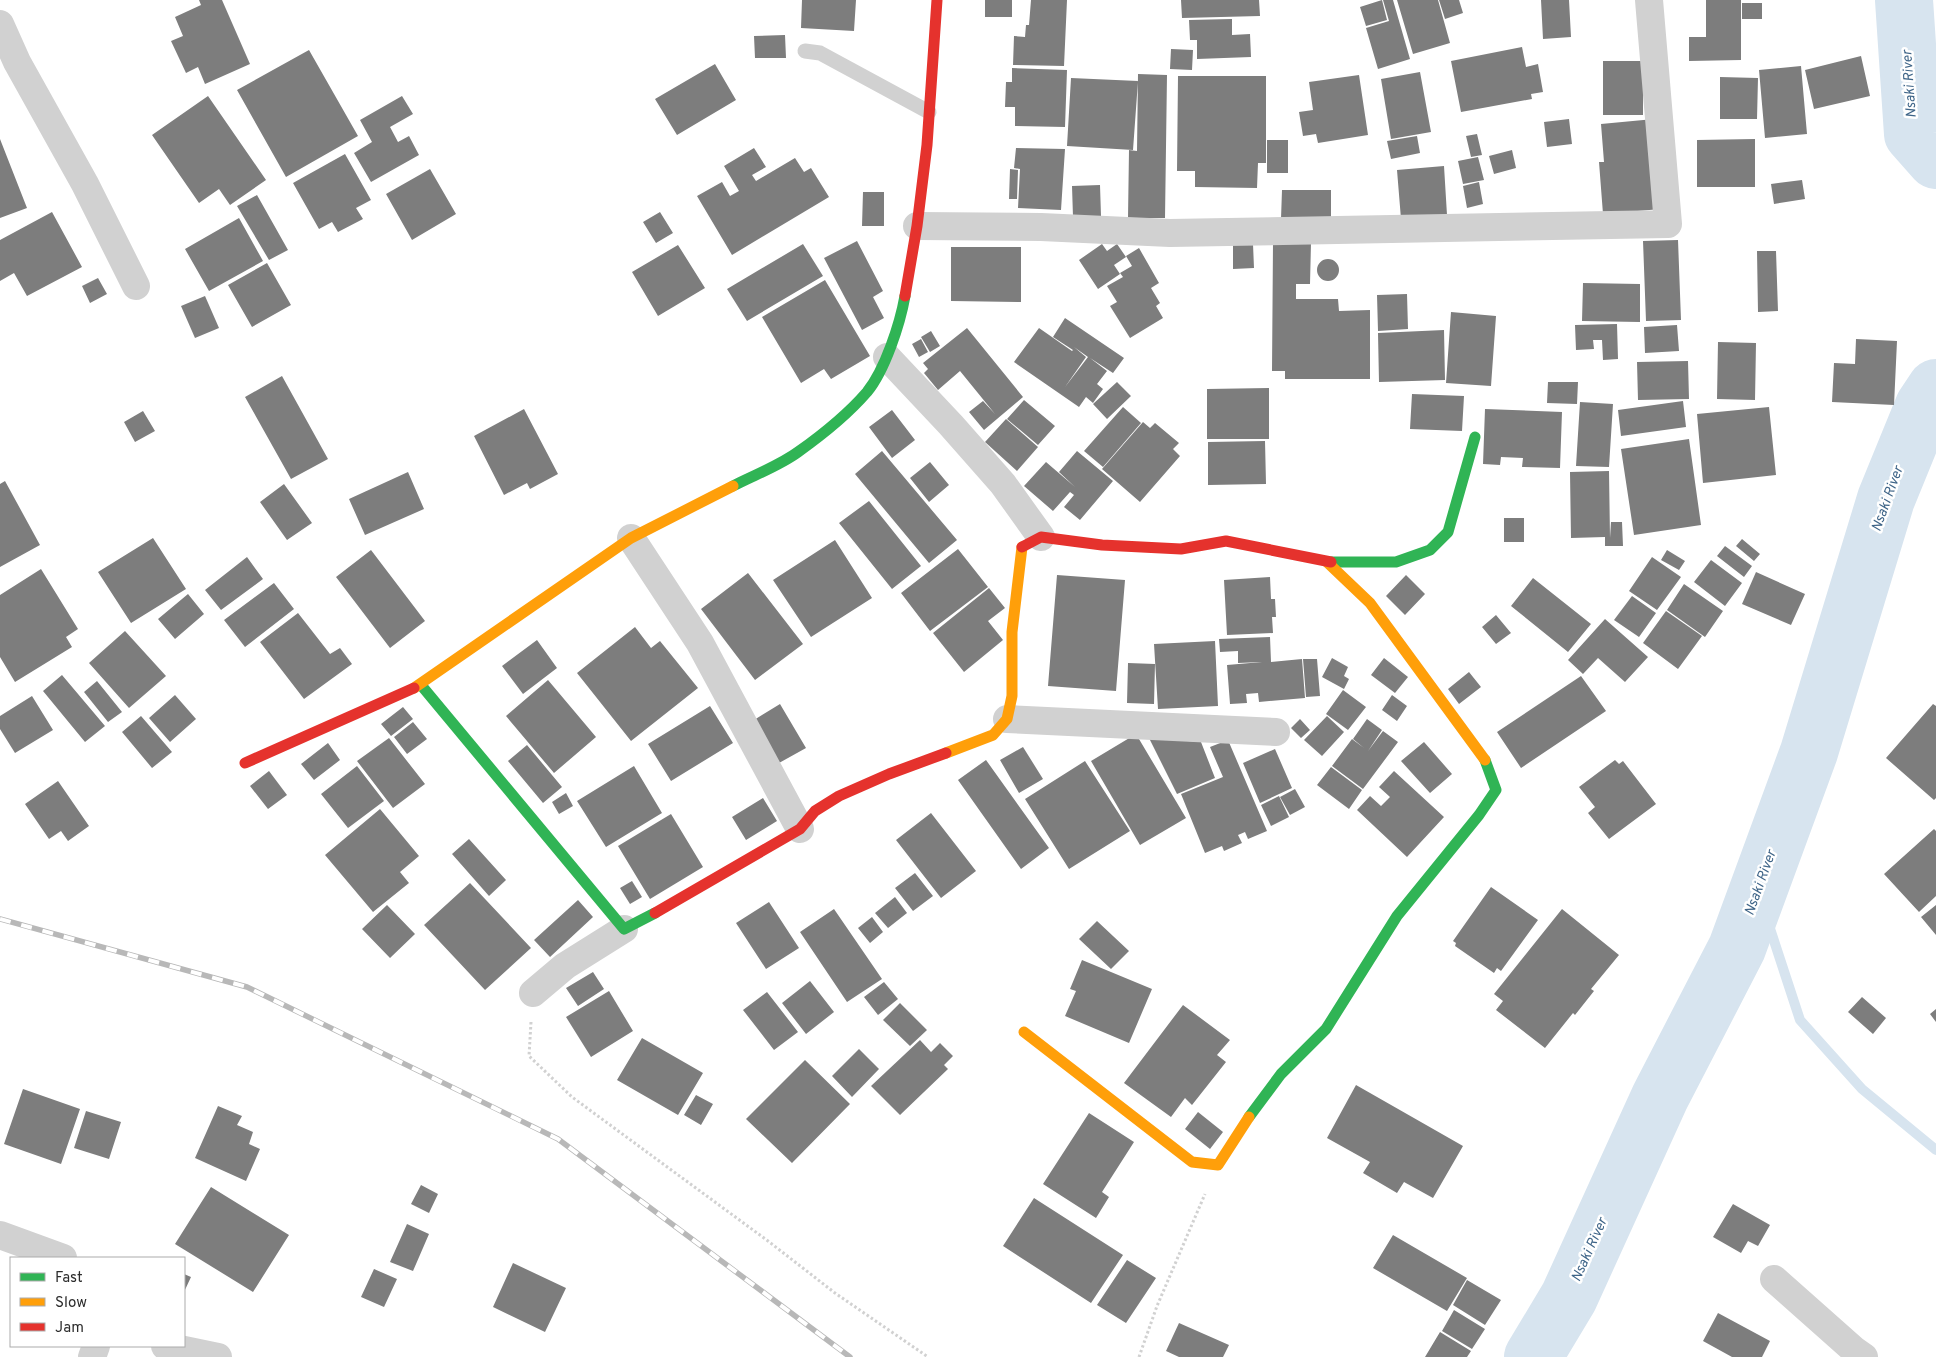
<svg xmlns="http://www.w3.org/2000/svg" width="1936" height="1357" font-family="Overpass,sans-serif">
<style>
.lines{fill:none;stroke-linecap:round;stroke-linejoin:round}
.stream{stroke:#d7e4ef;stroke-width:10}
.river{stroke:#d7e4ef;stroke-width:58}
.building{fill:#7d7d7d;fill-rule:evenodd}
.path{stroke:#d1d1d1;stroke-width:3;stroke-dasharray:2.5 2.5;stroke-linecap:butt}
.lane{stroke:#d1d1d1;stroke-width:15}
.street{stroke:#d1d1d1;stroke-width:28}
.fast{stroke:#30b455;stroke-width:11}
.slow{stroke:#ff9f0a;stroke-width:11}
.jam{stroke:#e5322d;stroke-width:11}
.rail-casing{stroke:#b8b8b8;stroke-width:5.5}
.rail{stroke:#fff;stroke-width:4;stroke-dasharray:11;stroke-linecap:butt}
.labels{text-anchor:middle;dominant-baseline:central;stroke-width:5;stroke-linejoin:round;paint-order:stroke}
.water-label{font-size:14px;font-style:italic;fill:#3f6588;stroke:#fff}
</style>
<rect width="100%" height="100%" fill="#fff"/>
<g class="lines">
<path class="stream" d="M1758 892 1800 1020 1862 1089 1936 1150"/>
<path class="river" d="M1904 0 1913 134 1936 160
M1533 1357 1569 1297 1660 1097 1737 948 1809 752 1886 499 1924 406 1936 388"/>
</g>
<path class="building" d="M199 0H222L250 64 205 84 198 67 186 73 171 41 183 36 175 17 201 5Z
M802 0H856L854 31 801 28Z
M985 0H1012V17H985Z
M1031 0H1067L1064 66 1013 65 1014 36 1025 37 1026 25H1029Z
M1181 0H1259L1260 16 1182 18Z
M1382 0 1387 20 1366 26 1360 7Z
M1383 0H1393L1410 59 1378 69 1366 28 1389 21Z
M1397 0H1438L1450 43 1413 54Z
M1439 0H1459L1463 13 1445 19Z
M1541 0H1569L1571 37 1543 39Z
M1706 0H1741V60L1689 61V37H1706Z
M1742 3H1762V19H1742Z
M1232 19V35L1250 34 1251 57 1197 59V40H1190L1189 20Z
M785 35 786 58H755L754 36Z
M1522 47 1526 67 1538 64 1543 92 1531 94 1532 99 1461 112 1451 61Z
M1171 49 1193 50 1192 70 1170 69Z
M309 50 358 136 286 177 237 90Z
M1861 56 1870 96 1814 109 1805 70Z
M1603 61H1643V115H1603Z
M715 64 736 100 677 135 655 99Z
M1801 66 1807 134 1765 138 1759 70Z
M1012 68 1067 70 1065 127 1015 126V107H1005L1006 82H1012Z
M1420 72 1431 132 1391 139 1381 79Z
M1138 74 1167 75 1165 218H1128L1129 150 1137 151Z
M1359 75 1368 135 1318 143 1316 134 1303 136 1299 112 1313 110 1309 82Z
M1178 76H1266V163H1258L1257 188 1195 187V171H1177Z
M1720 77 1758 78 1757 119H1720Z
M1071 78 1138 81 1133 150 1067 146Z
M208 96 266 180 230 205 219 189 199 203 152 135Z
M402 96 413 114 390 127 398 142 409 136 419 155 371 182 354 153 372 142 360 120Z
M1569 119 1572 144 1547 147 1544 122Z
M1654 119 1661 209 1603 214 1599 162H1604L1601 124Z
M1477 134 1482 155 1471 157 1466 136Z
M1417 136 1420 153 1391 159 1387 141Z
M0 139 27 208 0 218Z
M1755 139V187H1697V140Z
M1267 140H1288V173H1267Z
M754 148 766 167 752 175 756 181 795 158 804 172 811 168 829 197 732 255 697 196 722 182 730 196 739 191 724 166Z
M1016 148 1065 149 1061 210 1018 208 1020 169 1014 168Z
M1512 150 1516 168 1494 174 1489 156Z
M345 154 371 200 356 208 363 219 338 232 332 222 319 229 293 183Z
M1478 157 1484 180 1463 184 1458 161Z
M1444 166 1447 215 1401 219 1397 170Z
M430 169 456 214 412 240 386 194Z
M1010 169 1018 170 1017 199H1009Z
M1802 180 1805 199 1774 204 1771 184Z
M1479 182 1483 204 1467 208 1463 186Z
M1100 185 1101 216 1073 217 1072 186Z
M1282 190H1331V219H1281Z
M863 192H884V226H862Z
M257 195 288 250 269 260 237 206Z
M52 212 82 267 27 296 14 273 0 281V240Z
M660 212 673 233 656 243 643 222Z
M239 218 263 261 209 291 185 249Z
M1678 240 1681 320 1646 321 1643 241Z
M857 241 883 291 873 297 884 318 862 330 824 258Z
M1273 243H1311L1310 284H1296V299H1338L1339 311 1370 310V379H1285V371H1272Z
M803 244 823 276 747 321 727 289Z
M1102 244 1107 251 1117 244 1126 257 1114 265 1120 274 1098 289 1079 260Z
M1233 244H1253L1254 268 1233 269Z
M678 245 705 288 658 316 632 272Z
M951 247H1021V302L951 301Z
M1139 248 1159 283 1151 288 1160 303 1156 306 1163 318 1130 338 1110 306 1117 302 1107 286 1123 277 1120 273 1132 266 1126 256Z
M1757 251H1776L1778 311 1758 312Z
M1317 270a11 11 0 1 1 22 0a11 11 0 1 1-22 0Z
M267 263 291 305 252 327 228 285Z
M98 278 107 294 90 303 82 286Z
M825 280 870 356 831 379 824 369 801 383 762 317Z
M1583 283 1640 284V322L1582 321Z
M1407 294 1408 329 1378 331 1377 295Z
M205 296 219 328 195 338 181 306Z
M1451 312 1496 316 1491 386 1446 383Z
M1065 318 1124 358 1113 373 1090 358 1107 371 1097 384 1103 389 1093 403 1086 397 1079 407 1014 362 1039 328 1072 351 1073 350 1053 337ZM1074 347 1088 357 1065 387 1086 357Z
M1617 324 1618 359 1603 360 1602 340H1593L1594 349 1576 350 1575 325Z
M1677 325 1679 351 1645 353 1644 327Z
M967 328 1023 397 984 430 969 412 983 401 995 414 960 371 938 390 924 373 928 369 923 363Z
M1444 330 1445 380 1379 382 1378 333Z
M931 331 940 346 930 352 921 337Z
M921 339 928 352 919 357 912 344Z
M1856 339 1897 341 1894 405 1832 402 1834 363 1855 364Z
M1718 342 1756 343 1755 400 1717 399Z
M1688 361 1689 399 1638 400 1637 362Z
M282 376 328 459 291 479 245 397Z
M1117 382 1131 396 1107 419 1093 404Z
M1548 382H1578L1577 404 1547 403Z
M1269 388V439H1207V389Z
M1412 394 1464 396 1462 431 1410 429Z
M1024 400 1055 426 1038 445 1007 419Z
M1683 401 1686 427 1621 436 1618 410Z
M1580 402 1613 404 1609 467 1576 466Z
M1123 407 1141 423 1103 467 1084 451Z
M1769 407 1776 475 1703 483 1697 414Z
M524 409 558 474 530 489 527 483 504 495 474 436Z
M1485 409 1562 412 1560 468 1522 467 1523 458 1501 457 1500 465 1483 464Z
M892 410 915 440 892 458 869 427Z
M143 411 155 431 135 442 124 422Z
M1006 419 1038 447 1017 471 985 442Z
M1143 422 1150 428 1155 423 1179 443 1173 449 1180 456 1140 502 1102 469Z
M1689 439 1701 525 1634 535 1621 449Z
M1265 441 1266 484 1208 485V442Z
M882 451 957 540 929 563 855 474Z
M1077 451 1113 481 1080 520 1064 507 1074 495 1070 492 1053 511 1024 486 1046 462 1075 487 1059 472Z
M930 462 949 485 929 502 910 478Z
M1609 471 1610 538 1611 522H1622L1623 546H1605V537L1571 538 1570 472Z
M408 472 424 509 365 535 349 499Z
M5 481 40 545 0 567V484Z
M284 484 312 523 287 540 260 502Z
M869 501 921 566 892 589 839 523Z
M1504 518H1524V542H1504Z
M153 538 186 589 131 623 98 572Z
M1742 539 1760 554 1754 561 1736 546Z
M835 540 872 598 811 637 773 580Z
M1725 546 1752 566 1744 577 1717 556Z
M958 549 988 587 930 631 901 593Z
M371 550 425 621 390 648 336 577Z
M1667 550 1685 561 1679 570 1661 560Z
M247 557 263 579 221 610 205 590Z
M1652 557 1681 577 1657 610 1629 591Z
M1711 560 1742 583 1725 606 1694 582Z
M41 569 78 629 66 637 72 647 15 682 0 657V595Z
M1756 572 1805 594 1791 625 1742 604Z
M748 573 803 644 755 680 701 609Z
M1057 575 1125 580 1116 691 1048 686Z
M1406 575 1425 594 1405 615 1386 596Z
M1270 577 1271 599H1275L1276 617H1272L1273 633 1227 635 1224 580Z
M1533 578 1591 624 1568 652 1511 606Z
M274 583 294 609 245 647 224 620Z
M1684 584 1723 611 1705 637 1667 610Z
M989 588 1005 608 988 621 1003 640 964 672 933 633Z
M188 594 204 614 175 639 158 619Z
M1632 596 1656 613 1639 637 1614 620Z
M1666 611 1702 636 1678 669 1643 643Z
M298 613 330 654 340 648 352 664 304 699 260 642Z
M1496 615 1511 633 1496 644 1482 627Z
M1605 619 1648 657 1625 682 1598 658 1583 674 1568 660Z
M635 627 651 648 660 641 698 688 631 741 577 673Z
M125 631 166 676 129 708 89 663Z
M1270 637 1271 662 1302 659 1305 698 1259 702 1258 693 1246 694 1247 703 1230 704 1227 665 1262 662 1238 663V651L1220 652 1219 639Z
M537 640 557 668 523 694 502 666Z
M1215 641 1218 706 1158 709 1154 644Z
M1332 658 1348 667 1344 676 1349 679 1344 689 1322 677Z
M1384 658 1408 677 1395 693 1371 675Z
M1303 659H1317L1320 696 1306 697Z
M1128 663 1155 664 1154 704 1127 703Z
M1469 672 1481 687 1459 704 1448 689Z
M62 675 105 726 85 742 43 691Z
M1581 676 1606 711 1521 768 1497 732Z
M548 680 596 737 554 773 506 716Z
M97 681 122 712 108 722 84 692Z
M1343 690 1366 707 1348 730 1326 714Z
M175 695 196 719 170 742 149 718Z
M1392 695 1407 706 1397 721 1382 710Z
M32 696 53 730 15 753 0 729V716Z
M780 704 806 748 779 763 754 720Z
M1933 704 1936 706V798L1934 800 1886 758Z
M710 706 733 743 671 781 648 744Z
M403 707 413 719 391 736 381 724Z
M141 716 172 752 152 768 122 732Z
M1327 716 1344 732 1322 756 1304 740Z
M1300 719 1310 730 1301 738 1291 728Z
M1367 719 1382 730 1368 751 1383 731 1398 742 1363 789 1332 766 1352 739 1364 748 1353 739Z
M413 722 427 739 407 754 394 737Z
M1136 734 1186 818 1140 845 1091 761Z
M389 738 425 784 393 808 357 761Z
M1149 738 1201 742 1215 778 1177 794Z
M1228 740 1267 831 1248 839 1245 832 1238 835 1242 843 1224 851 1222 846 1205 853 1181 794 1223 777 1210 747Z
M1424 742 1452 774 1430 793 1401 761Z
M328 743 340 760 314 780 301 764Z
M527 745 562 787 543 803 508 761Z
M1023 747 1043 779 1019 793 1000 760Z
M1275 749 1292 788 1260 803 1243 763Z
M986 760 1049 848 1021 869 958 780Z
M1615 760 1619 764 1623 761 1656 804 1609 839 1588 813 1595 807 1579 787Z
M1085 761 1130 831 1069 869 1025 799Z
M357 766 384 801 348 828 321 794Z
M634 766 662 813 606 847 577 801Z
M1331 767 1362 790 1349 809 1317 785Z
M269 771 287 795 268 809 250 786Z
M1394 771 1444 817 1407 857 1357 810 1370 796 1381 806 1390 797 1379 787Z
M58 781 89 826 68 841 61 831 49 839 25 804Z
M1295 789 1305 807 1290 815 1280 797Z
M566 793 573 806 559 814 552 802Z
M1279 796 1289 817 1271 826 1261 805Z
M763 798 777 821 746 840 732 817Z
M380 809 419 856 400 872 409 883 373 912 325 855Z
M931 813 976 871 941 898 896 840Z
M671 814 703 867 650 899 618 846Z
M1934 829 1936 831V896L1919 912 1884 874Z
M469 839 506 880 489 896 452 854Z
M915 873 933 896 913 911 895 888Z
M632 881 642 897 630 904 620 888Z
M470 883 531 948 485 990 424 925Z
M1491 887 1538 920 1501 971 1497 968 1494 973 1455 946 1456 943 1453 941Z
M895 897 907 913 888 928 875 913Z
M578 900 593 917 550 957 534 940Z
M769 902 799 948 766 969 736 923Z
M387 905 415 934 390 958 362 929Z
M1936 905V935L1921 917Z
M834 909 882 979 847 1002 800 932Z
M1562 909 1619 955 1591 989 1594 991 1575 1015 1573 1013 1545 1048 1496 1010 1503 1001 1494 994Z
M872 917 883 932 870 943 858 928Z
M1097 921 1129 951 1111 969 1079 939Z
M1082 960 1152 989 1129 1043 1065 1016 1076 991 1070 989Z
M593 972 604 989 578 1006 566 988Z
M810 981 834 1012 806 1034 782 1003Z
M884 982 898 999 878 1015 864 997Z
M609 991 633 1031 591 1057 566 1017Z
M767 992 798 1032 774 1050 743 1010Z
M1862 997 1886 1018 1873 1034 1848 1012Z
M900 1003 927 1030 910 1046 883 1020Z
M1183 1005 1230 1040 1217 1055 1226 1062 1192 1105 1185 1098 1171 1117 1124 1083Z
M1936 1009V1022L1930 1014Z
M642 1038 703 1073 678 1115 617 1080Z
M920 1040 931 1052 940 1043 953 1056 944 1065 948 1069 900 1115 871 1086Z
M859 1049 879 1069 852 1097 832 1076Z
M805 1060 850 1104 792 1163 746 1119Z
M1356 1085 1463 1146 1433 1198 1404 1182 1397 1193 1363 1173 1370 1162 1327 1138Z
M23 1089 80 1109 61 1164 4 1144Z
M696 1095 713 1104 701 1125 684 1115Z
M218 1106 242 1116 237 1125 253 1132 249 1144 260 1149 246 1181 195 1158Z
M86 1111 121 1122 109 1159 74 1148Z
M1198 1112 1223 1132 1210 1149 1185 1129Z
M1089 1113 1134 1142 1102 1192 1109 1197 1096 1218 1043 1184Z
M421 1185 438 1194 429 1213 411 1204Z
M211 1187 289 1235 253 1292 175 1244Z
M1034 1198 1123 1255 1091 1303 1003 1246Z
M1733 1204 1770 1225 1758 1246 1748 1241 1741 1253 1713 1237Z
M407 1224 429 1234 413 1271 390 1262Z
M1393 1235 1467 1278 1447 1311 1373 1268Z
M1127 1260 1156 1278 1126 1323 1097 1305Z
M513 1263 566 1288 545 1332 493 1307Z
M374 1269 397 1279 384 1307 361 1297Z
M184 1274 191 1277 184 1292Z
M1467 1280 1501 1300 1485 1325 1453 1305Z
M1454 1310 1485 1329 1472 1349 1442 1331Z
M1718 1313 1770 1341 1762 1357H1732L1703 1341Z
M1179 1323 1229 1345 1223 1357H1179L1166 1351Z
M1440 1332 1471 1351 1467 1357H1425Z"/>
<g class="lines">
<path class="path" d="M531 1022 529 1056 572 1097 768 1241 835 1293 928 1357
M1139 1357 1157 1306 1205 1194"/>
<path class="lane" d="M805 51 820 53 929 112"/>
<path class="street" d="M0 24 17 62 85 184 136 286
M917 226 1041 227 1170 233 1668 224 1649 0
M887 357 951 425 1003 484 1041 537
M631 538 700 643 800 829
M1007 719 1276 732
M533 993 565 966 624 929
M0 1235 63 1258
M1774 1279 1854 1350 1864 1357
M165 1346 218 1357
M92 1357 96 1346"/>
<path class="fast" d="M733 486C754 475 779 466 798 452 822 435 848 414 867 392 885 370 900 324 905 296
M1331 562H1396L1430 550 1448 532 1475 437
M421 685 624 929 655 913
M1249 1117 1281 1074 1326 1029 1397 916 1479 815 1496 790 1485 760"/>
<path class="slow" d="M1327 562 1370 603 1485 760
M414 688 631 538 733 486
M946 753 993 735 1007 719 1012 696V632L1022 547
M1024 1032 1192 1162 1218 1165 1249 1117"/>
<path class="jam" d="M905 296 917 226 927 145 937 0
M1022 547 1041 537 1102 545 1181 549 1226 541 1331 562
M245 763 414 688
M655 913 800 829 815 811 839 796 889 774 946 753"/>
<defs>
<path id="rail" d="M0 919 247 987 558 1139 850 1357"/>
</defs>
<use href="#rail" class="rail-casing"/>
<use href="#rail" class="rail"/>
</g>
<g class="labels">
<g class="water-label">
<text transform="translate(1910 84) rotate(-94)">Nsaki River</text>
<text transform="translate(1888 499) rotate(-70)">Nsaki River</text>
<text transform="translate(1761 883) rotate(-70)">Nsaki River</text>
<text transform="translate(1590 1250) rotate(-66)">Nsaki River</text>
</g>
</g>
<rect x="10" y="1257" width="175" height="90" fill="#ffffff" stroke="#ababab"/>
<rect x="20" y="1273" width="25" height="8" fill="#30b455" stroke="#ababab"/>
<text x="55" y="1282" font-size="15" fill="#2c2c2c">Fast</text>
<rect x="20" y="1298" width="25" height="8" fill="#ff9f0a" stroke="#ababab"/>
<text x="55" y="1307" font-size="15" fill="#2c2c2c">Slow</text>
<rect x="20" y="1323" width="25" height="8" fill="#e5322d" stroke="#ababab"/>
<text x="55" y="1332" font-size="15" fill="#2c2c2c">Jam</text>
</svg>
